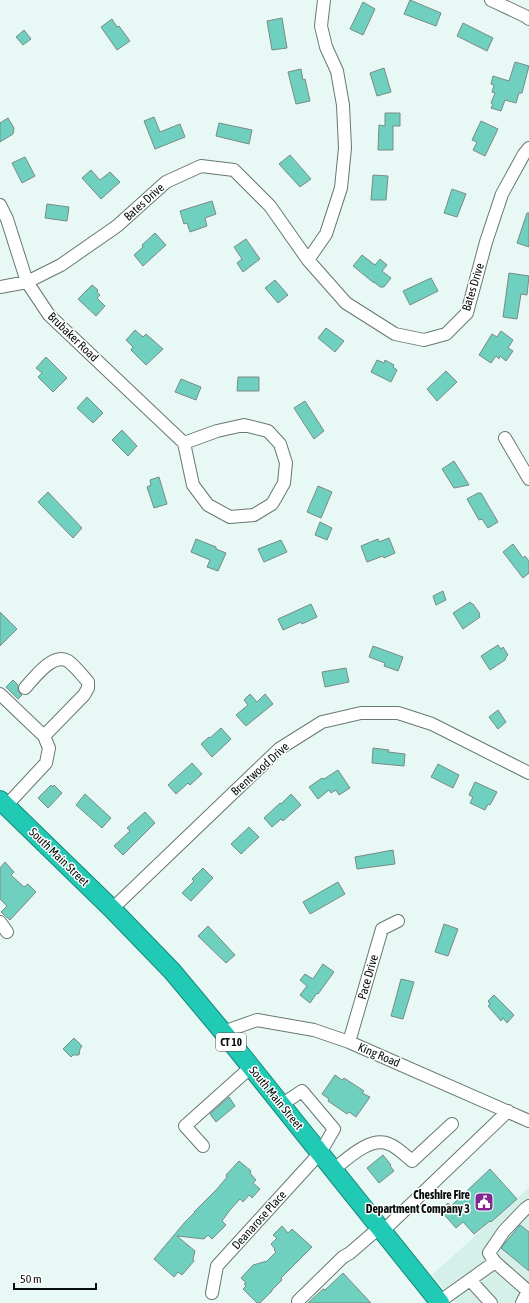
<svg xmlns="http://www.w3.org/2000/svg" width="529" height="1303" font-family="'Asap Condensed',sans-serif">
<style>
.built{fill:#d5efe9}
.building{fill:#6fd0bf;stroke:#7a8a86}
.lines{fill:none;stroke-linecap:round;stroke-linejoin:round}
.minor-casing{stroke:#687773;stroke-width:14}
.highway-casing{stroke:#18887a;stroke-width:20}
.minor{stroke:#fff;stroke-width:12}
.highway{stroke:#20cab5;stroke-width:18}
.labels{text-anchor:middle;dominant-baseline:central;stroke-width:3;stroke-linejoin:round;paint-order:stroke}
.shield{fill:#fff;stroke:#525656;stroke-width:1}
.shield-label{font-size:11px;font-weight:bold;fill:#080e0d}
.street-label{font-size:12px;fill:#080e0d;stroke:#fff}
.poi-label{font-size:12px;font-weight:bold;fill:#080e0d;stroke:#fff;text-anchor:end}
</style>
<rect width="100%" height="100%" fill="#e8f9f5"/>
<path class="built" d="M529 1187V1303H455L432 1275Z"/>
<path class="building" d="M410 0 441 13 436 26 404 14Z
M363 2 375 9 363 35 350 29Z
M282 18 287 48 272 50 267 21Z
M112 19 117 27 119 26 130 41 117 50 101 27Z
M463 23 493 38 487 51 457 36Z
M24 30 31 39 23 45 16 37Z
M515 62 529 66 522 93H519L516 103 505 100 501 111 491 108 493 104 491 103 495 93 492 92 494 85 491 84 493 76 509 81Z
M384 68 391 92 377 96 370 73Z
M301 69 303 80 305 79 310 101 296 104 288 72Z
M385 113H400V126H393V150H378L379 125 385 126Z
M154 117 160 132 180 124 185 137 155 149 144 121Z
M8 118 14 128 13 134 0 142V123Z
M481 121 498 129 485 156 473 150 477 142 472 140Z
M219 123 252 130 249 144 216 136Z
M290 155 311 179 300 187 279 164Z
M25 157 35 176 22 183 12 163Z
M91 170 100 180 110 172 120 182 101 199 82 178Z
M373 175 388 176 386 200H371Z
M452 189 466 194 457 217 444 213Z
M212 201 216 214 205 218 207 226 190 232 187 223 184 224 180 211Z
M47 204 69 207 67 221 45 218Z
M527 213H529V247L517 243Z
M155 233 166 245 143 266 134 255 143 247 142 245Z
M246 239 260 259 243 272 237 263 242 259 234 247Z
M362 255 375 265 380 259 387 265 382 271 391 278 384 287H380L374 282V283L353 266Z
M509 273 529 276 527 295 521 294 517 319 503 317Z
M431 278 438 291 410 305 403 291Z
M275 280 288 295 278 303 265 288Z
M92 285 98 290 97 292 100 295 97 298 105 306 96 316 78 299Z
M326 328 344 341 335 352 318 338Z
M135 330 143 337 146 334 163 349 146 365 131 350 133 347 126 340Z
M501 331 513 340 508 348 513 351 506 361 500 356 499 359 496 356 491 363 479 355 492 334 497 337Z
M46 357 67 378 53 392 38 377 42 373 36 368Z
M377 360 384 363 385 360 394 365 393 367 397 370 391 382 371 372Z
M446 371 457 382 437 401 427 389Z
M238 377H259V391H237Z
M181 379 201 387 196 400 175 392Z
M87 397 103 413 93 423 77 408Z
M305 401 324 431 314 439 294 408Z
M122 430 137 446 128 456 112 440Z
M454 461 469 485 454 488 442 469Z
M159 477 167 504 154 508 147 487 151 485 150 480Z
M318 486 332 492 321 518 307 512Z
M48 492 82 528 73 538 38 502Z
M478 493H481L498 522 488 528 482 519 479 520 467 499Z
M320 522 332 528 327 540 315 535Z
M389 538 395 553 384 558 383 556 367 562 361 546 378 539 379 542Z
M196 539 216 547V549L226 553 218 571 207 567 210 560 191 552Z
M281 540 287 552 264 562 258 549Z
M513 544 523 558 525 556 529 561V573L523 578 503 552Z
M443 591 446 600 436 605 433 596Z
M470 602 472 604H473L480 614 479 615 480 617 463 629 453 613Z
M311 604 317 617 302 624 301 622 283 630 278 619Z
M0 612 17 629 0 646Z
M498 645 501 649 503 647 508 655 506 657 505 660 490 670 481 656Z
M373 646 403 657 398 671 384 666 385 663 369 657Z
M346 668 349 682 325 687 322 672Z
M13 680 18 685V691L22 695 18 699 6 687Z
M250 694 257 702 265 694 273 704 246 726 236 715 248 705 244 700Z
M498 710 506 722 498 729 489 717Z
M221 728 231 739 212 757 201 744 209 737 210 738Z
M373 748 389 750 388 752 405 754 404 766 372 763Z
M192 763 202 774 190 785 188 783 176 794 168 785Z
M438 764 459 775 453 788 431 777Z
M338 770 350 788 339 795 336 790 331 793 329 790 318 799 309 787 322 778 324 779Z
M475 782 497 792 490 805 488 804 485 810 470 803 473 797 469 795Z
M51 785 53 787 54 785 62 793 48 808 38 798Z
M85 794 111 818 102 828 76 805Z
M291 794 301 805 283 821 281 819 272 827 264 818 280 803 281 804Z
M145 812 155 823 123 855 114 846 130 831 127 828Z
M249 827 259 837 241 854 231 844Z
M393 850 395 864 357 869 355 857Z
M5 862 14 872 11 875 24 887 28 884 36 892 10 920 1 912 7 906 0 899V868Z
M203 868 213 878 191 901 182 893 194 881 192 879Z
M338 882 345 894 310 914 303 902Z
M444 924 458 929 448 956 435 952Z
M208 926 235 955 226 963 198 936Z
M323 964 334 972 318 994 317 993 310 1003 300 995 307 986 300 980 305 974 313 979Z
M401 979 414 982 403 1019 391 1016Z
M494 995 514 1015 507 1023 503 1018 501 1021 488 1006 490 1004 488 1001Z
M74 1038 82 1046 80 1049 79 1055H73L71 1057 63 1049Z
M335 1075 342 1080 344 1078 364 1091 362 1093 370 1097 356 1117 349 1112 347 1114 328 1101 329 1099 322 1094Z
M229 1097 235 1106 216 1122 210 1114Z
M383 1155 391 1165 390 1166 394 1171 379 1183 367 1168Z
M239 1161 251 1171 250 1173 256 1180 253 1183 260 1189 252 1198 249 1195 243 1202 240 1199 230 1210 222 1221 226 1225 212 1239 208 1235 204 1239 177 1236 195 1251 193 1259 194 1261 182 1275 178 1272 174 1277 154 1259 185 1222 195 1212H194L217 1189 227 1177 226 1175Z
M490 1169 517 1199 491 1222 490 1221 474 1234 463 1222 456 1228 440 1210 448 1203 451 1206Z
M520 1225 529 1232V1271L501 1248Z
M282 1226 288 1233 292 1229 312 1247 281 1278 282 1280 272 1290V1291L260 1303H257L243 1289 246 1286 244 1284 246 1283 241 1278 253 1265 267 1261 276 1252 274 1250 275 1249 271 1244 277 1238 273 1235Z
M343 1273 371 1303H308L323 1289 325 1290Z"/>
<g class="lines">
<defs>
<path id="minor" d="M491 0 525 16 529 19
M0 205 7 219 27 282 49 315 184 443
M308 260 326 234 341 188 345 148 343 105 337 71 326 47 321 26 324 0
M0 287 27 282 61 265 117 226 166 182 201 166 234 170 270 206 308 260 346 303 395 334 424 340 446 334 467 313 486 242 502 194 524 154 529 148
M244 425 268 431 280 444 286 463 284 483 275 499 272 504 254 515 230 517 208 505 193 485 184 443 217 431Z
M505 438 529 479
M25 688C34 678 53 652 68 661 75 666 82 675 88 682V688L84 695 44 736
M0 694 44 736 49 748 46 763 6 806
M112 909 279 749 322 722 361 713H398L432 724 529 773
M0 922 7 932
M223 1032 257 1020 314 1030 349 1042 529 1121
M349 1042 382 929 398 921
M203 1146 185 1126 251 1067
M333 1170C347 1159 370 1136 389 1144 397 1147 405 1155 412 1161L452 1124
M383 1231 508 1111
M495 1262 489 1253 504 1231 525 1209 529 1206
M470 1280 491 1303
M212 1293 217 1266 320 1153 334 1129 302 1091 281 1105
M298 1301 343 1257 350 1253 380 1227
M439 1302 495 1262 528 1291 522 1303"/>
<path id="highway" d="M0 800 112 909 172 971 223 1032 440 1303"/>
</defs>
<use href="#minor" class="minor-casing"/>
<use href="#highway" class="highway-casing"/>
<use href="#minor" class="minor"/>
<use href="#highway" class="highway"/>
</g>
<defs>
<symbol id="civic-square" viewBox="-11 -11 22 22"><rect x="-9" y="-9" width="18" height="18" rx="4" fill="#822692" stroke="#fff"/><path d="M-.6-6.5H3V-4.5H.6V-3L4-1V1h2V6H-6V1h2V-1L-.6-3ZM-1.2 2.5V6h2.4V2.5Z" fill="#fff"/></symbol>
</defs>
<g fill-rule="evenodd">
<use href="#civic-square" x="473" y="1191" width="22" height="22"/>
</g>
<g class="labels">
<rect class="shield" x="216" y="1033" width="30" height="18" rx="3"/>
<g class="shield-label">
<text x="231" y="1042">CT 10</text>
</g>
<g class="street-label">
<text transform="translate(144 202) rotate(-42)">Bates Drive</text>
<text transform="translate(473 287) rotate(-73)">Bates Drive</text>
<text transform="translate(73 337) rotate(44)">Brubaker Road</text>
<text transform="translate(260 769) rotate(-42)">Brentwood Drive</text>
<text transform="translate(59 857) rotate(44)">South Main Street</text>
<text transform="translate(368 977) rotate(-74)">Pace Drive</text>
<text transform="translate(379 1055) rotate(23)">King Road</text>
<text transform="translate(276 1098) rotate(51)">South Main Street</text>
<text transform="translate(259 1220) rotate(-48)">Deanarose Place</text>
</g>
<g class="poi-label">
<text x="470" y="1195">Cheshire Fire<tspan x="470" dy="14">Department Company 3</tspan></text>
</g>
</g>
<path d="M14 1283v6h82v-6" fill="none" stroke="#080e0d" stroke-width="2"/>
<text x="20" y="1283" font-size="12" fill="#080e0d" stroke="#ffffff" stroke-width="3" paint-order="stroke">50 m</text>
</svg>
